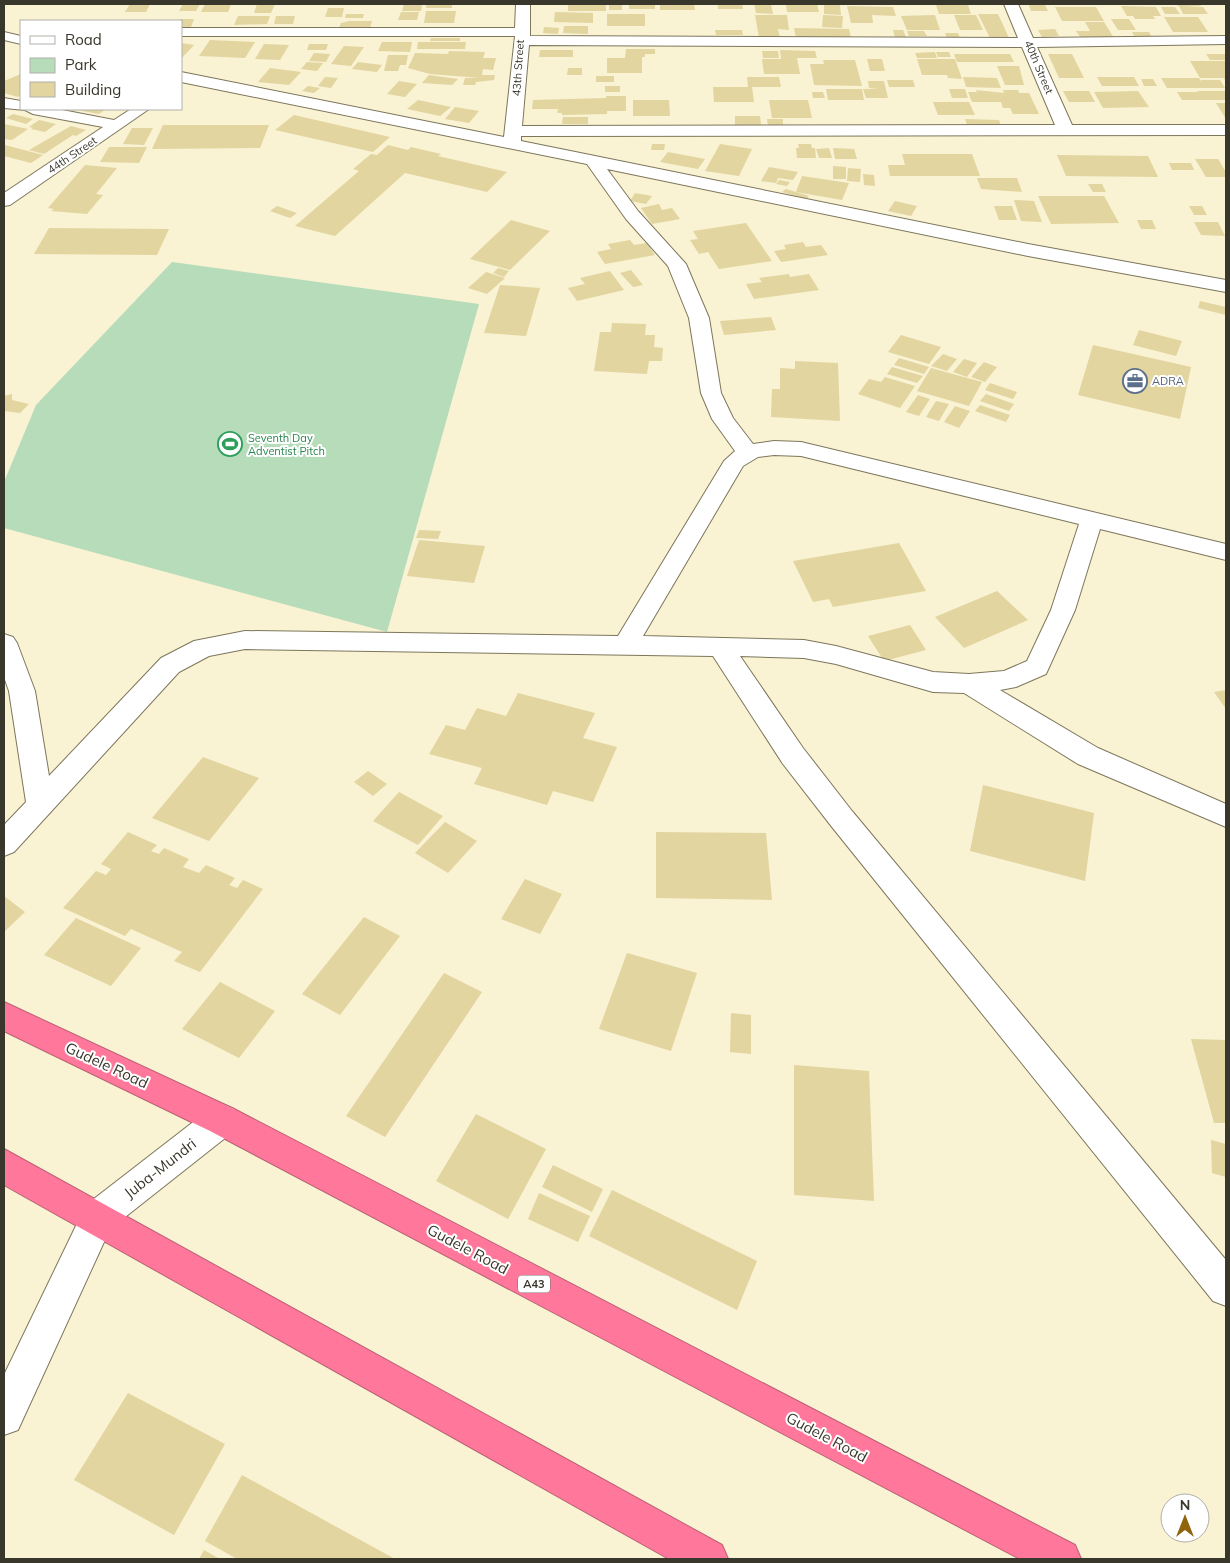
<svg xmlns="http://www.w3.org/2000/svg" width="1230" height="1563" font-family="Mulish,sans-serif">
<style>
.green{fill:#b6dcba}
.building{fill:#e2d5a0}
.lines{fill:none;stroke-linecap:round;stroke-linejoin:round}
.minor-casing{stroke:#7d765b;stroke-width:2}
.highway-casing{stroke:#ba6174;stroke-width:2}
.minor{fill:#fff;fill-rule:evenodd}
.highway{fill:#ff789c;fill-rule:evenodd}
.labels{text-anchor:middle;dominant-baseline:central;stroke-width:4;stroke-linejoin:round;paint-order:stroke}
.far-street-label{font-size:11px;fill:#39362b;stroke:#fff}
.far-service-label{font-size:11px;fill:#4e5e75;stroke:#fff;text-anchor:start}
.far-leisure-label{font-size:11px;fill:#27864d;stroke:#fff;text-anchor:start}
.shield{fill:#fff;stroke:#74726b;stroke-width:1}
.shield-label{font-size:11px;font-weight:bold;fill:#39362b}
.near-street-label{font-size:15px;fill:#39362b;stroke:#fff}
</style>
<rect width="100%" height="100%" fill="#f9f2d3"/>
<path class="green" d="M172 262 479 304 387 632 4 528V482L36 405Z"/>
<path class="building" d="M130 4H150L146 12H125Z
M183 4H200L196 11H179Z
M205 4H231L228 12H201Z
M257 4H275L271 13H254Z
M404 4H422L421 11H402Z
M426 4H452V8H426Z
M568 4H606V11H568Z
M609 4H622V10H609Z
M629 4H655V9H629Z
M660 4H694L695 10H660Z
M718 4H742L743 9H718Z
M754 4H771L773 14 756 13Z
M786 4H817L819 12H787Z
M1174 4H1200L1201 6 1185 7H1203L1208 14H1183L1179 6Z
M824 5H840L841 15 824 14Z
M936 5H968L971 14H939Z
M1029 5H1045L1048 11H1031Z
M847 6 893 7 896 16 872 15 873 23H851Z
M1121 6 1156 7 1161 16H1153L1155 19H1135L1133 16H1127Z
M1055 7H1096L1104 21H1062Z
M1161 7H1175L1180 14H1165Z
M328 8H344L342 17H325Z
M426 11H456L454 23H424Z
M401 12H419L417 20H398Z
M555 12 593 13V23L554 22Z
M346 14H364L363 18H345Z
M607 14H645V26H607Z
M978 14H998L1009 38H990Z
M755 15H787L789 30 778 29 780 38H759Z
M823 15 843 16 842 28 822 27Z
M935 15 940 30H907L901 16Z
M954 15H976L983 30H960Z
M238 16H270L267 24 234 25Z
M276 16H295L293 24H274Z
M1164 17H1198L1208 32H1173Z
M180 19H194L191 27H181Z
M1111 19H1129L1136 30H1118Z
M349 21H372L370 28H339L341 23Z
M1085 22H1104L1114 38H1081L1076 31H1090Z
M564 26H588V34L563 33Z
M544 27 559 28 558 34 543 33Z
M794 28 849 29 851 38H796Z
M1055 29 1059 36 1042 37 1038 30Z
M715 30H742L743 35H716Z
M893 30H903L906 37H895Z
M907 31H924L927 36H909Z
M1132 32H1149L1153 39H1136Z
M945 33H958L960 38H947Z
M431 38H460V41H430Z
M210 40 255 42 245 58 199 56Z
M382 42H412L410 52 378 51Z
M418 42H466L465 49H417Z
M181 43 194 45 181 59Z
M264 44 289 45 280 60 255 59Z
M309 44H328L326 50H307Z
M344 46 364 47 351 66 331 64Z
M626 49H655V54H645V57H642V73H607V58H625Z
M540 50H573V57H539Z
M780 50 815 51 817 58H797L800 74H764L762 59H781Z
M449 51 485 52 483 58H496L493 70 483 69 482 75H495L494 80 476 82 475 85H463L465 78H480L430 74 408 68 415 53 448 54Z
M762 51H778L779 58H763Z
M935 52 937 58H917L915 53Z
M936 52H949L951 57H938Z
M314 53 330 54 326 62 309 61Z
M954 54H1010L1014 62H957Z
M1048 54H1072L1084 78H1059Z
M1206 54H1226V60H1210Z
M388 55H408L406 65H400L398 71H384Z
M867 59H882L885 71H870Z
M917 59H955L962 79 948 78 947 75H922Z
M823 60H855L862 86 814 85 810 64H824Z
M1190 61H1226V82L1224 78H1200Z
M307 62 323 63 317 71 301 69Z
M358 62 382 65 377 72 352 69Z
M997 66H1019L1024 85H1005Z
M270 68 301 72 289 85 258 82Z
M568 68H582V75H567Z
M21 74V95L18 97 4 93V81Z
M429 75 458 79 452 85 422 83Z
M596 76H614V82H596Z
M325 77 338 78 331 88 318 86Z
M747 77H779L781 87H752L754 102H714L713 87H748Z
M963 77 997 78 1001 88 966 87Z
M1097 77H1134L1139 86H1102Z
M1161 78H1199L1202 83 1201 80H1220L1225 88H1167Z
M1141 79H1153L1157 86H1144Z
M887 80H913L915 87H889Z
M399 81 417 84 405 97 387 94Z
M868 81H884L888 98H866L863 89H878L869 88Z
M308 86 320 88 314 93 302 91Z
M605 86H620V92H605Z
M826 89H862L864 100H828Z
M949 89H965L968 98H952Z
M976 90 1004 93 1003 90H1018L1019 93H1029L1039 114H1013L1010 108H1003L1001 102H972L968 92H977Z
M1063 91H1089L1095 102H1069Z
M1138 91 1149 107 1103 108 1094 92Z
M1197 91H1226V100H1182L1177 92H1198Z
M812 92H823L825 98H813Z
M606 96H626V111H607V114L562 115V113H557L558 109H532L533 100 606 98Z
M418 100 451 107 440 116 407 109Z
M633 100H669L670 116H633Z
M769 100H808L812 118H772Z
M933 102H969L975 115H938Z
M1216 103H1226V119Z
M455 107 479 111 469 123 445 119Z
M85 109H106L99 114 82 111Z
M13 114 33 119 26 124 6 118Z
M294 115 390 137 373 152 275 130Z
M735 116H760L761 125 735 127Z
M563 117H588V124H562Z
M767 119H783V126H768Z
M965 119 999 120 1002 128H968Z
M39 120 56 124 45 132 31 129 33 128 29 127Z
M4 124 28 129 12 140 4 139Z
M163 125H269L260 148 152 149Z
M71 126 86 130 76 136 73 135 44 154 29 150Z
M132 128H153L144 145 123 144Z
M652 144H665L664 150H651Z
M720 144 752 149 739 176 705 171Z
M798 144H811L812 148H815L816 158H797L796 148H799Z
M5 145 43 155 31 163 4 156Z
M388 145 408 150 411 147 441 154 438 156 507 172 487 192 405 173 335 236 295 226 359 171 353 169 371 154 377 155Z
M109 147H147L139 163 100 162Z
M829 148 832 158H819L816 149Z
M833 148 854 149 857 159H835Z
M668 152 705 159 698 169 660 162Z
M902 154H972L980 176H890L888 165H905Z
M1057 155 1148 156 1158 177 1066 176Z
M1195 159H1218L1226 172V177H1206Z
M1169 163H1191L1194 170H1172Z
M85 165 117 168 96 194 103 195 87 214 51 211 54 209 48 208Z
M833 166 846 167V179H833Z
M769 167 798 172 793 180 778 178 776 183 761 181Z
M848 168 861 169 860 182 847 181Z
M863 174 874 175 875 186 864 185Z
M802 176 849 183 842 200 796 192Z
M977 178H1017L1022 192 981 189Z
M779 180 790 182 787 186 776 184Z
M1088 184H1102L1106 192H1093Z
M786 189 809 196 806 199 782 192Z
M635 193 652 196 646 204 630 201Z
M1038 196H1104L1119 223 1051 224Z
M1014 200 1034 201 1042 222 1021 221Z
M895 201 917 206 911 216 888 211Z
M659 204 662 210 672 208 680 219 652 224 641 208Z
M277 206 297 213 290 218 270 211Z
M994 206H1012L1017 220H999Z
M1189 206H1202L1207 215H1194Z
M511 220 550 231 510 270 470 259Z
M1137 220H1152L1156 229H1141Z
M1194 222H1218L1225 236 1201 235Z
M746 223 772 261 719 269 708 252 699 254 690 240 698 239 693 231Z
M49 228 169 229 157 255 34 254Z
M630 240 634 245 647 243 655 255 605 264 597 252 611 249 608 244Z
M803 242 806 247 821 245 828 255 781 262 774 251 786 249 784 245Z
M498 268 509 271 504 277 493 273Z
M631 270 643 285 633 287 620 273Z
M610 271 624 290 577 301 568 288 585 284 580 278Z
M486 272 505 278 487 294 468 288Z
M789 274 790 277 809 274 819 290 754 299 746 284 762 282 759 278Z
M500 285 540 288 526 336 484 333Z
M1200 301 1226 307V315L1198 308Z
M771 317 776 330 724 335 720 321Z
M612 323 646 324 645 335H655L654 347 663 348 662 361H649L647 374 594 371 600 332H611Z
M1139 330 1182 341 1176 356 1133 345Z
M901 335 941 347 929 364 888 352Z
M1093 345 1191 367 1180 419 1078 395Z
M943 354 957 359 947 371 931 366Z
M899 358 929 367 924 374 894 365Z
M964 359 977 363 967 377 953 372Z
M795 361 838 363 840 421 771 417 772 389H780V368L795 369Z
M984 362 997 367 985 382 971 377Z
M892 367 923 376 917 383 887 374Z
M931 368 982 382 969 406 917 391Z
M885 377 915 386 900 408 858 394 869 379 881 382Z
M990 383 1017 392 1013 399 985 390Z
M12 394V400L29 404 20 413 4 411V396Z
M986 394 1014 404 1009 411 980 401Z
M918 395 930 399 919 416 906 412Z
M936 401 949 404 939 421 926 417Z
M980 405 1010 415 1006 422 975 411Z
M955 406 970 411 959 428 944 422Z
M419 530 441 531 438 539 416 538Z
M419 540 485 546 474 583 407 576Z
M899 543 926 591 833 607 829 599 813 602 793 561Z
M997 591 1028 620 964 648 935 617Z
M910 625 926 650 884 661 868 636Z
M1226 690V709L1214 692Z
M518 693 595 713 583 738 617 747 593 802 553 791 547 805 474 784 482 768 429 754 446 725 465 730 477 708 506 716Z
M203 757 259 778 209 841 152 818Z
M368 771 387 784 373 796 354 782Z
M983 785 1094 813 1085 881 970 851Z
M399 792 443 816 418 845 373 821Z
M445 822 477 841 448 873 415 853Z
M128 832 157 845 151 851 159 854 164 848 189 859 183 867 199 873 206 865 235 878 229 885 237 888 243 880 263 889 200 972 174 961 182 952 131 929 125 936 63 908 96 871 106 875 111 869 101 864Z
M656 832 766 833 772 900 656 898Z
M525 879 562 894 540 934 501 919Z
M4 896 25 912 4 932Z
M364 917 400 936 340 1015 302 994Z
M76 918 141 948 111 986 44 955Z
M627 953 697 973 671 1051 599 1029Z
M444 973 482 992 385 1137 346 1116Z
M220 982 275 1011 239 1058 182 1029Z
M731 1013 751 1015V1054L730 1052Z
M1191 1039 1226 1040V1123H1214Z
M794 1065 869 1071 874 1201 794 1195Z
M476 1114 546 1149 508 1219 436 1181Z
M1211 1140 1226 1144V1177L1212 1173Z
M553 1165 603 1189 592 1212 542 1187Z
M612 1190 757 1261 737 1310 589 1236Z
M539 1193 590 1216 578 1242 528 1219Z
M128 1393 225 1444 174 1535 74 1480Z
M242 1475 395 1559H237L205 1541Z
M204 1550 220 1559H199Z"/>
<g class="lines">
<defs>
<path id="minor" d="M516 4H530V36L1018 38 1004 4H1018L1033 38 1226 36V44L1037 47 1072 125H1226V135L521 136V141L1028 244 1226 280V292L1028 256 607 169 638 211 686 264 709 318 721 393 733 418 753 444 774 441 801 442 1226 544V560L1100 529 1075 610 1046 674 1016 687 1000 690 1098 748 1226 804V827L1078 764 964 693 933 692 836 664 804 658 740 656 803 748 852 811 1226 1260V1306L1213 1301 832 827 783 764 713 656 245 649 209 656 179 672 14 852 4 856V825L26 802 9 691 4 677V634L13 637 17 643 35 691 49 776 161 658 194 641 245 631 618 636 724 461 735 451 712 419 701 393 689 318 668 266 626 219 587 164 181 82V72L504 137 515 36H181V28H515ZM529 45 1022 47 1055 125 522 126ZM774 455 801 456 1079 524 1051 610 1027 661 1004 671 969 674 933 672 836 646 804 640 643 636 743 466 758 457Z
M4 32 21 36V44L4 40Z
M4 98 21 101V109H57L114 120 131 109H149L10 205 4 206V193L103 127 33 114 25 110 4 108Z
M222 1104 234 1109 239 1120 234 1131 110 1229 18 1430 4 1435V1375L86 1205 210 1109Z"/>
<path id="highway" d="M4 1002 234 1109 1075 1545 1081 1559H1020L210 1131 4 1031Z
M4 1149 722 1545 728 1559H669L4 1185Z"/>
</defs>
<use href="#minor" class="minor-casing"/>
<use href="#highway" class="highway-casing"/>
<use href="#minor" class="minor"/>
<use href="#highway" class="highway"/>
</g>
<defs>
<symbol id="office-ring" viewBox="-11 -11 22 22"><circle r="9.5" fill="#fff" stroke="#5c6f8a" stroke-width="1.5"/><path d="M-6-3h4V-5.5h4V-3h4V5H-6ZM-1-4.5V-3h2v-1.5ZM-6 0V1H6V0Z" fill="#5c6f8a"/></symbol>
<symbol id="stadium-ring" viewBox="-11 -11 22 22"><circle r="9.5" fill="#fff" stroke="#2e9e5b" stroke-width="1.5"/><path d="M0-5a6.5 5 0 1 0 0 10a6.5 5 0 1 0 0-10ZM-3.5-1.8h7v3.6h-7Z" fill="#2e9e5b"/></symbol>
</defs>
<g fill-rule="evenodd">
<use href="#office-ring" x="1121" y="367" width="28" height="28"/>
<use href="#stadium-ring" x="216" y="430" width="28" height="28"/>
</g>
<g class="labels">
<g class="far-street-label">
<text transform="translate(1039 67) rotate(67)">40th Street</text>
<text transform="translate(518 68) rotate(-86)">43th Street</text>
<text transform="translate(72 155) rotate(-34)">44th Street</text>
</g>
<g class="far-service-label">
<text x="1152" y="381">ADRA</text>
</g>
<g class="far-leisure-label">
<text x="248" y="438">Seventh Day<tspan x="248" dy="13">Adventist Pitch</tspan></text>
</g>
<rect class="shield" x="518" y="1275.5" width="32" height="17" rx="4"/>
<g class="shield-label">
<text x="534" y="1284">A43</text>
</g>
<g class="near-street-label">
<text transform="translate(107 1065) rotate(25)">Gudele Road</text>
<text transform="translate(160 1168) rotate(-38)">Juba-Mundri</text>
<text transform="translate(468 1249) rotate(28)">Gudele Road</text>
<text transform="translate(827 1437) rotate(28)">Gudele Road</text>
</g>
</g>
<rect width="1230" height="1563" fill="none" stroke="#39362b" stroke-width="10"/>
<rect x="20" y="20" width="162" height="90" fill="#ffffff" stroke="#b0afaa"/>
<rect x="30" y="36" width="25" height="8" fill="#ffffff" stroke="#b0afaa"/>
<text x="65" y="45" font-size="15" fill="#39362b">Road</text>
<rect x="30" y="58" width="25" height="15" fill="#b6dcba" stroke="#b0afaa"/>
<text x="65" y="70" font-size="15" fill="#39362b">Park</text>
<rect x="30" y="82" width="25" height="15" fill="#e2d5a0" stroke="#b0afaa"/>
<text x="65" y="95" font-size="15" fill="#39362b">Building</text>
<g transform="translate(1185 1518)"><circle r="24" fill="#ffffff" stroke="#b0afaa"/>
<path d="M0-4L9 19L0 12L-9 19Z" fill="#8f640b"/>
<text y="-8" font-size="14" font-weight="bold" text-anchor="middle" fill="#39362b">N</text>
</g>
</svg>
